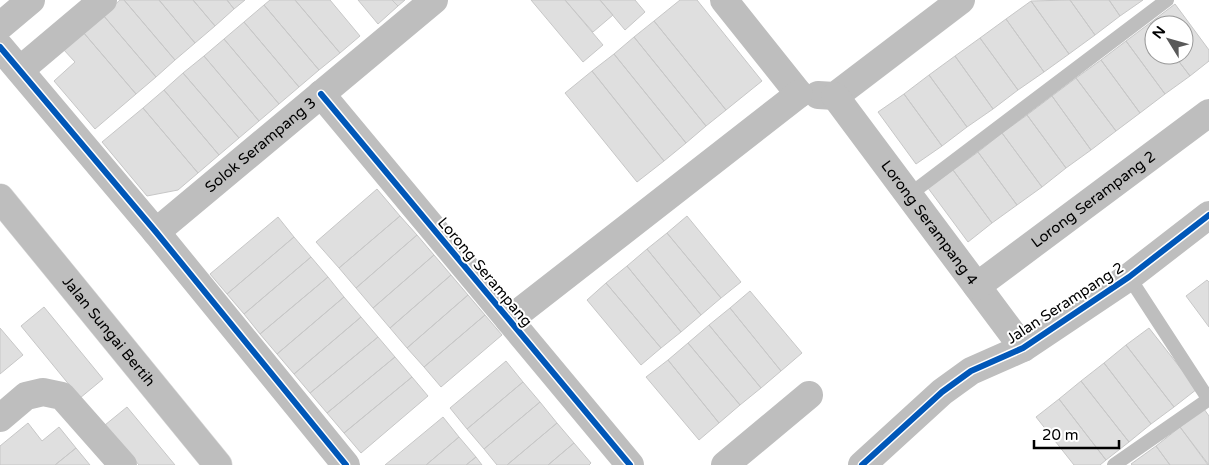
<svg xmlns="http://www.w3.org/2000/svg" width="1209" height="465" font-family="'Varela Round',sans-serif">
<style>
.building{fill:#dfdfdf;stroke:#c7c7c7}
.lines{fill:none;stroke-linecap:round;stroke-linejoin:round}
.primary-casing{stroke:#dbdbdb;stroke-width:29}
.service{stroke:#bebebe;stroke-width:14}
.minor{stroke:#bebebe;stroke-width:28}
.primary{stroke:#bebebe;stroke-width:28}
.cycleway-casing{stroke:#fff;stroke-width:9}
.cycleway{stroke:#0057b8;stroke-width:6}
.labels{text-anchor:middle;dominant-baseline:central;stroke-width:4;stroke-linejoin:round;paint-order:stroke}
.street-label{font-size:15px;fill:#000;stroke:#fff}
</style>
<rect width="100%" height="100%" fill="#fff"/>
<path class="building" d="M120 0H124L175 60 156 77 103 15Z
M124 0H159L195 43 175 60Z
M159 0H193L215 26 195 43Z
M193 0H227L234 9 215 26Z
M227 0H245L234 9Z
M270 0H295L340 53 319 70 264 5Z
M295 0H330L360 36 340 53Z
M358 0H392L398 6 378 24Z
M392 0H405L398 6Z
M531 0H565L603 45 583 62Z
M565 0H600L613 15 593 32Z
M600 0H635L645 12 625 30Z
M680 0H697L762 81 726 110 654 21Z
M1070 0 1095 35 1069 54 1031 1Z
M1070 0H1109L1120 16 1095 35Z
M1109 0H1143L1120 16Z
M1031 1 1069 54 1044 72 1006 19Z
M1175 4 1209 50V61L1190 76 1174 55H1184V25H1154V28L1150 23Z
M264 5 319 70 299 87 244 22Z
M103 15 156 77 136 94 83 32Z
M1006 19 1044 72 1018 90 980 38Z
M654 21 726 110 706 126 634 37Z
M244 22 299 87 279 104 224 39Z
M1150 23 1154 28V55H1174L1190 76 1165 94 1126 41Z
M83 32 136 94 95 129 54 81 75 62 63 49Z
M634 37 706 126 686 143 614 54Z
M980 38 1018 90 993 109 955 56Z
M224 39 279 104 259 121 204 56Z
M1126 41 1165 94 1140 113 1101 60Z
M614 54 686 143 664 161 592 71Z
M204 56 259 121 239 138 183 73Z
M955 56 993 109 967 127 929 75Z
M1101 60 1140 113 1116 131 1076 78Z
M592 71 664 161 637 182 565 93Z
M183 73 239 138 219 155 164 90Z
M929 75 967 127 942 146 904 94Z
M1076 78 1116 131 1091 150 1052 96Z
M164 90 219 155 198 173 143 108Z
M904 94 942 146 916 164 878 112Z
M1052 96 1091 150 1066 168 1027 115Z
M143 108 198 173 178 190 147 196 102 142Z
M1027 115 1066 168 1042 187 1002 133Z
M1002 133 1042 187 1017 205 978 152Z
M978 152 1017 205 992 223 953 170Z
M953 170 992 223 968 242 928 188Z
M377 189 400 216 339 268 316 242Z
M400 216 417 235 356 288 339 268Z
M687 216 741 282 721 298 667 233Z
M278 217 294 237 227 294 210 274Z
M667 233 721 298 701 315 647 249Z
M417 235 434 255 373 308 356 288Z
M294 237 311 257 244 314 227 294Z
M647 249 701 315 681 332 627 266Z
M434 255 451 275 390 328 373 308Z
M311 257 328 277 260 334 244 314Z
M627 266 681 332 661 348 606 283Z
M451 275 468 295 407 348 390 328Z
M328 277 344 297 277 354 260 334Z
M1207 280 1209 282V327L1186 296Z
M606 283 661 348 641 365 587 300Z
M750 291 802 353 781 371 730 308Z
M468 295 485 315 424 367 407 348Z
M344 297 361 317 294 374 277 354Z
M44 307 103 379 80 398 21 326Z
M730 308 781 371 761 388 709 325Z
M485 315 502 335 441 387 424 367Z
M361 317 378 337 310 393 294 374Z
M709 325 761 388 740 405 688 343Z
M0 328 23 355 0 374Z
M1149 328 1197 389 1174 407 1126 345Z
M378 337 395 357 327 413 310 393Z
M688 343 740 405 719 423 668 360Z
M1126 345 1174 407 1151 424 1104 363Z
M395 357 412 377 344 433 327 413Z
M668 360 719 423 699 440 646 377Z
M506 361 523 382 467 429 450 408Z
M1104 363 1151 424 1129 442 1081 381Z
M412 377 428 396 361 453 344 433Z
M1081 381 1129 442 1106 460 1059 399Z
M523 382 540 402 484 449 467 429Z
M1059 399 1106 460 1100 465H1074L1036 417Z
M540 402 557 423 507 465H497L484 449Z
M127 407 175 465H139L105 425Z
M1204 409 1209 416V465L1180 427Z
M443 417 459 437 426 465H385Z
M28 423 42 441 59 427 76 448 55 465H0V446Z
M557 423 574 443 548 465H507Z
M1180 427 1208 465H1170L1156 446Z
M459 437 476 457 466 465H426Z
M574 443 591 463 589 465H548Z
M1156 446 1170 465H1132L1131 464Z
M76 448 90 465H55Z
M476 457 482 465H466Z"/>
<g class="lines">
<defs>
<g id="primary">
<path id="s4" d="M0 198 218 465"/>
</g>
</defs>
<use href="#primary" class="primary-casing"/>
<path class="service" d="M909 195 1167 0
M1129 277 1209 400
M1114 465 1209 399"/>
<g class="minor">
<path d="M724 0 799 94"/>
<path d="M0 26 31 0"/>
<path d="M0 47 156 232 346 465"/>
<path d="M20 70 103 0"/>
<path d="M321 94 630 465"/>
<path d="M818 95 835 96 961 0"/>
<path id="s1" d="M835 96 1023 348"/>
<path id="s2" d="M156 232 434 0"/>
<path id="s3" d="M977 286 1209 113"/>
<path d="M509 320 799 94"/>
<path d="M0 418 26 396 43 392 62 396 123 465"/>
<path d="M725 465 809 395"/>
<path d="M862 465 942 392 971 371 1023 348 1129 277 1209 215"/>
</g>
<use href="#primary" class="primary"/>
<defs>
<path id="cycleway" d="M0 47 156 232 346 465
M321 94 630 465
M862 465 942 392 971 371 1023 348 1129 277 1209 215"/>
</defs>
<use href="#cycleway" class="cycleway-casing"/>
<use href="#cycleway" class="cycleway"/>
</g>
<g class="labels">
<g class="street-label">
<text stroke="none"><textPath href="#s2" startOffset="136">Solok Serampang 3</textPath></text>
<text stroke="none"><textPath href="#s3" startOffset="145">Lorong Serampang 2</textPath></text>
<text stroke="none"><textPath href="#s1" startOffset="158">Lorong Serampang 4</textPath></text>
<text transform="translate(485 272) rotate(50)">Lorong Serampang</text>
<text transform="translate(1065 303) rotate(-33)">Jalan Serampang 2</text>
<text stroke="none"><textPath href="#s4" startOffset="172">Jalan Sungai Bertih</textPath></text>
</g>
</g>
<g transform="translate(1169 40) rotate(307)"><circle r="24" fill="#ffffff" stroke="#999999"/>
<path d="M0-4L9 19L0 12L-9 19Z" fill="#595959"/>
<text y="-8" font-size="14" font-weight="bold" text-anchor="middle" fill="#000000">N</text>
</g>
<path d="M1034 440v8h85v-8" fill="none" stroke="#000000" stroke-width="2.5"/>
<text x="1042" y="440" font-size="15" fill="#000000" stroke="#ffffff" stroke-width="4" paint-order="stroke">20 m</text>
</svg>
